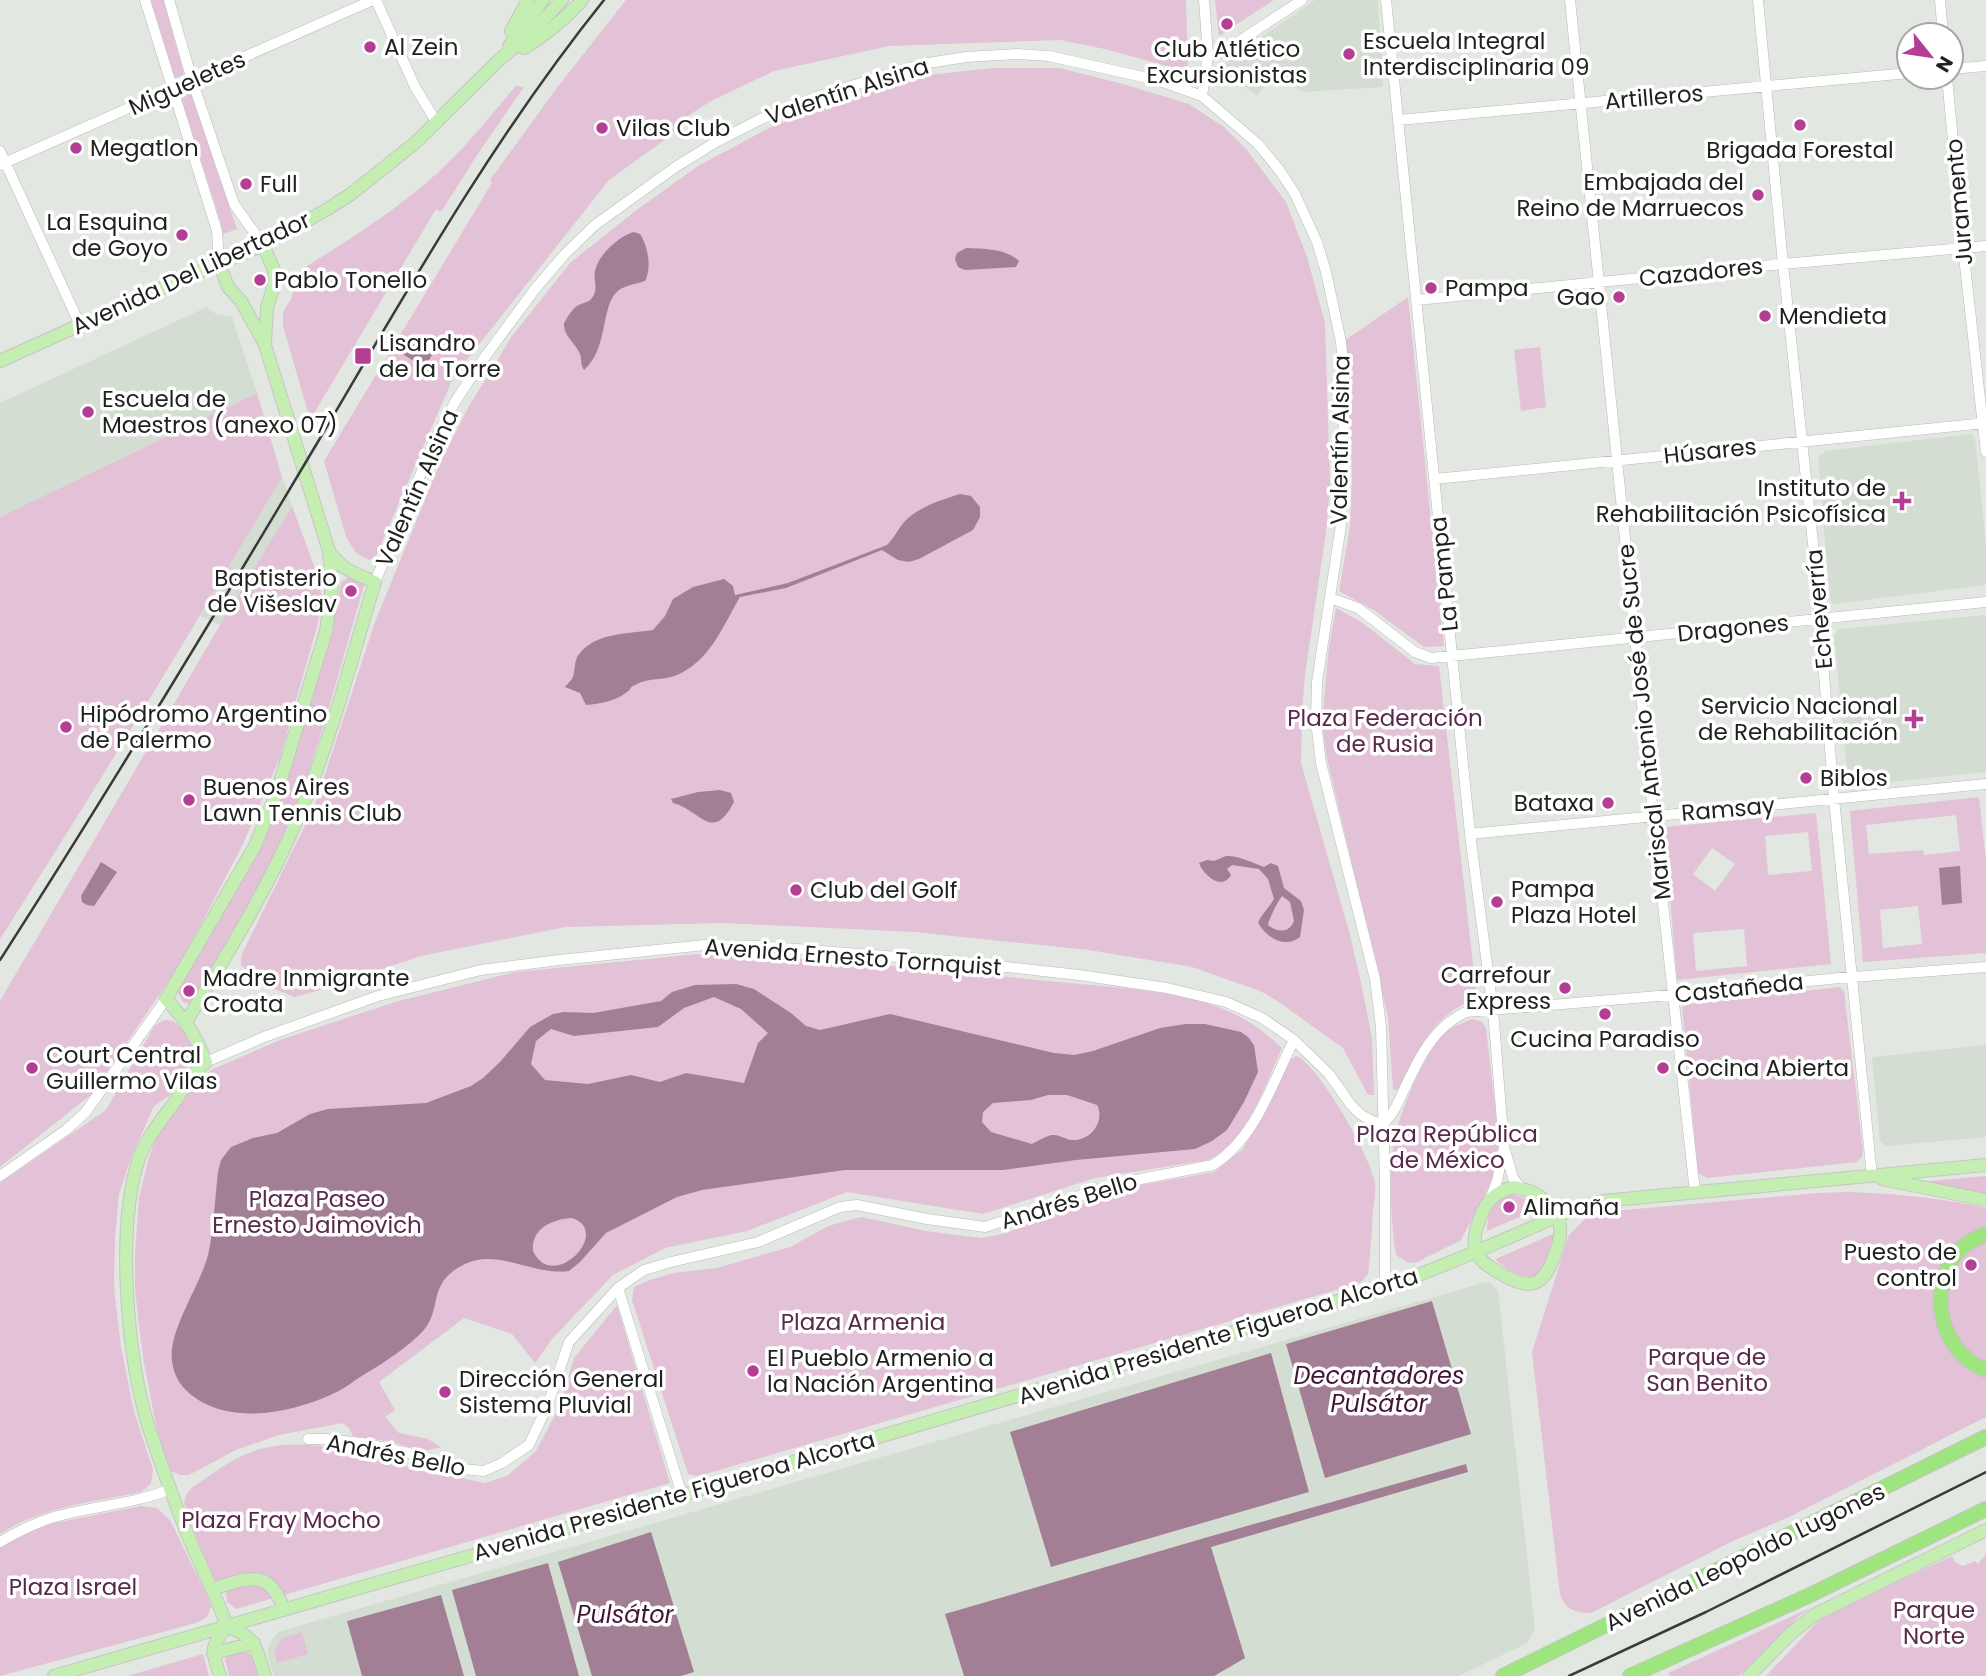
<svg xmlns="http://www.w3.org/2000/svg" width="1986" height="1676" font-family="Poppins,sans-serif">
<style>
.built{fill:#d4ddd1}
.green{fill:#e3c1d7;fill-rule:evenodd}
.water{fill:#a27f95;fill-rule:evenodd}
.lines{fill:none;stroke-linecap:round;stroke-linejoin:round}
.minor-casing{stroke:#b8bcb6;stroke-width:11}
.major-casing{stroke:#c5c5c5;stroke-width:14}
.highway-casing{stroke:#c5c5c5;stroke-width:16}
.minor{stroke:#fff;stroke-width:10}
.major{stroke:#c5efb2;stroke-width:12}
.highway{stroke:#9ee57f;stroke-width:14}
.rail{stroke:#393b39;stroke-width:2.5}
.poi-dot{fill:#b53e95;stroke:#fff;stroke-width:2.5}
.labels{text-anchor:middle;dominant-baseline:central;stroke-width:7;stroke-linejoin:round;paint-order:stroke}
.poi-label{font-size:23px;fill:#1f211f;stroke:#fff;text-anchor:start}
.street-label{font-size:23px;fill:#1f211f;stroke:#fff}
.park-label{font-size:23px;fill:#58294a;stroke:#fff}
.water-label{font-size:24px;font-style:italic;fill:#421536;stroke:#fff}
</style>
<rect width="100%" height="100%" fill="#e3e7e1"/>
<path class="built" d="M1315 0H1378L1383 87 1303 92 1276 72 1257 96 1222 69 1232 57Z
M207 307 216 314 232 317 257 393 0 517V403Z
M1971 434 1975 438 1986 545V583L1984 585 1834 604 1830 600 1818 457 1825 452 1824 451Z
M282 477 292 506 220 625 200 616Z
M1986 615V772L1852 786 1848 779 1834 635 1839 629Z
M1986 1045V1137L1886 1146 1880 1141 1872 1057Z
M1486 1282 1491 1283 1498 1290 1535 1629 1527 1643 1459 1676H274L267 1652 271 1641 278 1632Z"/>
<path class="green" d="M151 0H164L184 75 174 78Z
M626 0H1186L1188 72 1105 49 1060 40 889 46 774 71 711 101 686 117 668 139H666L609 180 454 376 376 556 369 560 356 553 346 537 324 461 492 183 490 180 556 89Z
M1215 0H1274L1219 36Z
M994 68H1059L1123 84 1189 104 1224 127 1246 149 1286 202 1307 257 1325 323 1330 486 1326 532 1305 675 1302 712 1301 763 1349 931 1360 978 1372 1038 1374 1095H1368L1343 1048 1276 1000 1260 991 1192 967 1089 950 914 932 723 923 565 927 421 956 320 990 295 997 261 984 241 965V956L315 805 375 622 440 463 469 406 512 336 571 262 638 209 698 166 771 127 846 100 928 75Z
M516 86 524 87 479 152 441 212 436 209 313 415 309 416 283 326V312L291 299 299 271C352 238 407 204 452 159 474 137 495 110 516 86Z
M190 91 237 229 223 234 220 220 180 94Z
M1408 297 1444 646 1424 647 1375 611 1339 591 1350 527 1352 480 1349 390 1344 341Z
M1540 347 1546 407 1521 411 1514 350Z
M257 393 282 477C191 632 97 787 0 939V517Z
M292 506 317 574 322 597 318 623 280 757 243 844 180 964 92 1094 0 1167V1001L220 625Z
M347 578H356L362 581 364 586C343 657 324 731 298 801 272 869 232 933 197 997L189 1004 183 1002 177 991 254 856 332 632 341 582Z
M1336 608 1363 623 1415 664 1439 666 1477 999C1434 1012 1416 1053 1398 1090L1393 1089 1388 1017 1327 758 1322 723 1329 647Z
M1979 797 1986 862V953L1863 962 1850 811ZM1956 815 1960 851 1924 855 1923 850 1869 854 1866 825ZM1918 906 1922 944 1883 948 1880 910Z
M1816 813 1831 964 1677 980 1664 827ZM1808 832 1812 871 1768 875 1765 836ZM1712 848 1735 864 1715 891 1693 874ZM1744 929 1747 966 1696 971 1693 933Z
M719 952C828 961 938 969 1047 981 1098 986 1150 988 1200 1001 1232 1010 1257 1024 1282 1048 1266 1082 1246 1145 1208 1160L1095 1178 983 1214 847 1192 747 1231 665 1248 613 1275 552 1339 535 1363 512 1334 464 1318 379 1382 395 1410 385 1417 399 1433 428 1439 441 1447 425 1451 386 1441 353 1436 349 1428 342 1423 279 1435 236 1450 189 1475H180L171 1471 161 1445 155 1420 144 1363 139 1327 135 1287V1253L139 1198 149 1157 155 1141 185 1096 211 1070 280 1040 395 1002 515 972Z
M1840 987 1844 991 1863 1151 1862 1157 1857 1162 1707 1178 1698 1173 1682 1005Z
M1472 1019 1482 1022 1486 1028 1500 1149 1497 1171 1461 1240 1415 1263 1407 1262 1396 1255C1391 1225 1389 1176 1393 1147 1397 1118 1423 1054 1444 1034 1452 1026 1463 1023 1472 1019Z
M165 1020 173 1021 185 1032 193 1047 191 1063 169 1096 154 1106 131 1158 119 1194 115 1237 114 1288 121 1346 133 1408 153 1470 151 1484 141 1492C93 1502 41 1507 0 1534V1183L106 1110 155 1025Z
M1296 1056C1317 1062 1372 1159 1375 1183 1376 1192 1374 1202 1373 1210 1372 1229 1371 1247 1369 1265L1368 1274 1360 1283 702 1475 695 1476 688 1474 632 1300 634 1287 647 1281 673 1273 717 1268 790 1247 828 1226 861 1217 926 1231 981 1238 1008 1233 1035 1219 1131 1187 1214 1172 1242 1150 1263 1117 1287 1062Z
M1986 1176V1195L1920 1182Z
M1847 1192C1897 1194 1937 1197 1986 1208V1229L1960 1243 1937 1317 1986 1375V1417L1787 1518 1735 1540 1591 1613C1577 1614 1564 1609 1560 1594L1532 1352 1569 1235 1586 1218 1613 1211 1818 1193Z
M1512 1194 1535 1202 1540 1208 1487 1231C1488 1210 1492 1202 1512 1194Z
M1553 1234C1553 1244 1550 1252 1546 1261 1545 1264 1544 1268 1541 1271 1529 1285 1507 1270 1497 1261L1496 1259Z
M1986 1240V1365L1960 1344 1946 1312 1948 1279 1960 1260 1967 1252Z
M617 1305 670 1483 236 1609 227 1602 226 1591 214 1581 191 1524 184 1503 187 1493 193 1487C209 1476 226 1463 244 1455 300 1429 378 1458 434 1475L447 1473 465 1479 485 1483 507 1476 536 1451 560 1406 574 1358Z
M141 1506 157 1508 170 1520 208 1598 211 1607 207 1617 196 1623 0 1676V1548L22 1535 54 1523Z
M1986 1554V1676H1766L1822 1617 1952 1556 1955 1562 1963 1566 1975 1561 1978 1564Z
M1810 1608 1799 1616 1739 1676H1671L1668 1673Z
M302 1632 308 1654 277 1663 274 1652 282 1638Z
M245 1652 249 1653 254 1659 259 1676H229L225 1659 229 1655Z
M203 1654 209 1676H127Z"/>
<path class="water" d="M634 232 640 234C648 246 652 268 645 281 637 284 626 285 619 290 600 304 609 349 584 370 580 364 582 360 580 354 575 342 563 336 564 323 567 318 572 309 577 306 583 302 587 304 592 298 599 289 593 280 595 271 598 255 619 236 634 232Z
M966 248C984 249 1005 248 1019 261L1016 267 965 270 958 267 955 259 957 253Z
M402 337 432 355 423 370 419 364 394 349Z
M960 494 971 496 980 507V517L973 530 919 559 909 562 898 560 882 550 786 588 740 597C723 626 710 661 677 675 663 681 648 677 635 685 628 688 633 688 627 692 616 701 600 704 586 705L580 693 565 687C567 684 570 682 572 679 576 672 573 660 580 653 597 632 629 634 653 630L665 616 673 599 693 587 724 579 733 586 735 595 788 583 887 545C895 537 898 529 904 522 918 507 941 500 960 494Z
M720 790 731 793 734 802C712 844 701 810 673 803L671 799 698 792Z
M1226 856C1237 855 1254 863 1264 867L1271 863 1278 866 1284 888 1301 901 1304 910 1300 937C1285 949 1267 938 1258 923 1262 913 1269 908 1274 899L1268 879 1259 869 1232 865 1227 869 1231 875C1222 891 1204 876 1199 863L1207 860 1214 861ZM1282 896 1290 902 1294 921C1289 934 1277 932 1268 925 1269 919 1278 901 1282 896Z
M101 862 117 872 94 906 87 905 82 902 81 896Z
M1960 866 1962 903 1942 905 1939 868Z
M736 984 754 989 791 1013 806 1026 820 1030 890 1014 1054 1053 1074 1055 1093 1051 1160 1028 1186 1024H1205L1241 1032 1248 1037 1254 1045 1258 1072 1244 1102 1227 1130 1212 1141 1195 1149 1076 1160 1003 1170H845L702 1190 677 1197 606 1233 580 1262 569 1271C534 1276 498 1248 465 1264 423 1284 446 1312 418 1336 400 1353 378 1366 357 1379 349 1385 340 1391 330 1395 293 1412 239 1423 202 1402 186 1393 174 1380 172 1361 168 1329 202 1284 209 1251 214 1225 215 1198 218 1172L221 1160 231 1147 253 1138 277 1133 310 1114 328 1109 426 1103 471 1086 483 1078 500 1062 530 1027 553 1014 564 1012 593 1013 661 1001 672 992 695 985ZM714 997 741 1009 768 1033 758 1043 744 1083 686 1073 660 1082 631 1075 588 1084 545 1080 531 1064 536 1041 551 1029 574 1036 658 1027 684 1008ZM1048 1095H1067L1097 1105C1105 1120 1092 1140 1074 1140 1067 1141 1060 1134 1052 1135 1046 1136 1038 1141 1032 1144L991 1132 982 1122 983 1112 993 1103 1031 1100ZM572 1218C613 1231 553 1294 533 1251 531 1228 553 1219 572 1218Z
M1432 1301 1471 1434 1325 1478 1286 1344Z
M1271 1353 1309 1492 1051 1567 1010 1432Z
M1466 1464 1468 1472 1211 1547 1245 1658 1214 1676H964L945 1614 1208 1537Z
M651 1532 694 1672 681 1676H592L558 1562Z
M548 1563 579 1676H476L452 1590Z
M441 1595 464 1676H362L347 1621Z"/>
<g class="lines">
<defs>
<path id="minor" d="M145 0 217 231 219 263
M169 0 192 80 234 204 263 245
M376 0 415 87 437 123
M1386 0 1470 834 1493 1010 1504 1147 1513 1178 1521 1188
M1570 0 1655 832 1695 1192
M1758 0 1783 264 1815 562 1834 799 1872 1176
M1940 0 1943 35
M1208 55H1214L1223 52 1302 0
M1951 69 1986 66
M1947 77 1963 248 1986 452
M1202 96 1208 55 1204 0
M1399 120 1909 73
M0 151 80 325
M0 165 373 0
M1417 300 1783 264 1986 246
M1435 479 1986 423
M375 582 435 440 455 402 479 365 535 289 565 254 595 225 677 166 716 142 761 119 816 97 922 64 966 57 1017 54 1049 56 1157 80 1202 96 1258 144 1280 171 1295 194 1317 242 1326 272 1341 342 1345 385 1341 525 1317 682 1316 721 1321 763 1375 979 1381 1027 1385 1183V1287
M1330 598 1358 608 1415 652 1431 658 1986 602
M1470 834 1986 784
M206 1062 264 1037 378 996 481 970 559 960 705 945 759 946 961 962 1079 975 1167 988 1226 1002 1262 1018 1294 1040 1329 1074 1351 1105 1360 1114 1372 1121 1383 1124
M1383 1124C1393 1115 1398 1103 1403 1092 1418 1060 1433 1027 1466 1012L1694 993 1839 978 1986 967
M0 1176 66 1130 85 1113 166 999
M1490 1200 1497 1181 1504 1147
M618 1288 682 1495
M308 1439H324L362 1443 422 1456 461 1469 484 1471 502 1463 529 1445 548 1404 569 1342 618 1288 644 1270 671 1262 758 1242 840 1207 857 1205 927 1219 985 1227 1115 1184 1213 1165C1256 1138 1272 1083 1294 1040
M0 1542C17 1532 35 1523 54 1517 93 1506 134 1504 171 1489"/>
<path id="major" d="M511 31 528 0
M509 46 543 0
M524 48C546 35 565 19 582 0
M263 245 274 270 275 281 267 308 265 343
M0 361 180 280 263 245 326 210 351 194 415 143 499 60 532 32 562 0
M186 1022C227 955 269 887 299 815 331 740 351 660 375 582 356 574 340 569 329 551L265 345 241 301 228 287 219 263
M1882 1179 1986 1200
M1513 1187C1543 1191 1568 1214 1558 1245 1547 1282 1535 1296 1498 1272 1490 1267 1479 1261 1476 1251 1471 1237 1481 1211 1490 1200 1496 1193 1504 1190 1513 1187Z
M212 1589C247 1579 269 1566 284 1610
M213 1653 254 1643
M54 1676 682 1495 1385 1287C1430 1272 1473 1253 1517 1234 1545 1222 1572 1208 1603 1201L1986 1165
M220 1676C212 1649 209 1649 227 1626
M265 1676C255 1646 258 1639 227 1626 215 1593 198 1561 185 1528 172 1496 160 1461 149 1428 127 1358 116 1228 139 1158 147 1137 163 1118 176 1100 185 1086 193 1073 206 1062 195 1034 186 1021 166 999L255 846 277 792 326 631 332 586 329 551
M1749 1676 1790 1634 1814 1615 1986 1530"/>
<path id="highway" d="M1986 1234C1974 1239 1962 1245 1955 1255 1927 1294 1941 1352 1986 1370
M1503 1676 1986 1437
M1630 1676 1810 1595 1986 1509"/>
</defs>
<use href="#minor" class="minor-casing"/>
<use href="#major" class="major-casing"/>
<use href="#highway" class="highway-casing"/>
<use href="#minor" class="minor"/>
<use href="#major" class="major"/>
<use href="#highway" class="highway"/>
<path class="rail" d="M0 960C110 789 215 615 319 440 408 289 494 137 604 0
M1569 1676 1706 1612 1986 1472"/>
</g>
<g class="poi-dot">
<circle cx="1227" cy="24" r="7"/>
<circle cx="370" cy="47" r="7"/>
<circle cx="1349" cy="54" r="7"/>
<circle cx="1800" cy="125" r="7"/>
<circle cx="602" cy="128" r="7"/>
<circle cx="76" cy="148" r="7"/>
<circle cx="246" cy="184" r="7"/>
<circle cx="1758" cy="195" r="7"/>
<circle cx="182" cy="235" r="7"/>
<circle cx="260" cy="280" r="7"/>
<circle cx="1431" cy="288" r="7"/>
<circle cx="1619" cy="297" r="7"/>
<circle cx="1765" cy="316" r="7"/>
<rect x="354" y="347" width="18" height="18" rx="3.5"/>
<circle cx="88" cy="412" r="7"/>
<path d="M1898.5 490.5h7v7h7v7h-7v7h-7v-7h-7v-7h7z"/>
<circle cx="351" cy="591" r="7"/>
<path d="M1910.5 708.5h7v7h7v7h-7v7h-7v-7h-7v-7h7z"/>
<circle cx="66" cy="727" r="7"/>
<circle cx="1806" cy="778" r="7"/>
<circle cx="189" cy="800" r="7"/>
<circle cx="1608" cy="803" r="7"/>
<circle cx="796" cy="890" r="7"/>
<circle cx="1497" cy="902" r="7"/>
<circle cx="1565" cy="988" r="7"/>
<circle cx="189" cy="991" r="7"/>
<circle cx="1605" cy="1014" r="7"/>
<circle cx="32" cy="1068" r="7"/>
<circle cx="1663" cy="1068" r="7"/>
<circle cx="1509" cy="1207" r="7"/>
<circle cx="1971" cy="1265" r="7"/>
<circle cx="753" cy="1371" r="7"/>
<circle cx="445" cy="1392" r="7"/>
</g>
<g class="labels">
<g class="poi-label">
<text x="1363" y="41">Escuela Integral<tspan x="1363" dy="26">Interdisciplinaria 09</tspan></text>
<text x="384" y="47">Al Zein</text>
<text x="1227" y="49" text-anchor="middle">Club Atlético<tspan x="1227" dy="26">Excursionistas</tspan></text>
<text x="616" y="128">Vilas Club</text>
<text x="90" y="148">Megatlon</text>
<text x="1800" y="150" text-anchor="middle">Brigada Forestal</text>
<text x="1744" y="182" text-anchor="end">Embajada del<tspan x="1744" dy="26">Reino de Marruecos</tspan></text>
<text x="260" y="184">Full</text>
<text x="168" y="222" text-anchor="end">La Esquina<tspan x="168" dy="26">de Goyo</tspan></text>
<text x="274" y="280">Pablo Tonello</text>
<text x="1445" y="288">Pampa</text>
<text x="1605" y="297" text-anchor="end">Gao</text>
<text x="1779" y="316">Mendieta</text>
<text x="379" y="343">Lisandro<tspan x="379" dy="26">de la Torre</tspan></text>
<text x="102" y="399">Escuela de<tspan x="102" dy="26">Maestros (anexo 07)</tspan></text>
<text x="1886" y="488" text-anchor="end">Instituto de<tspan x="1886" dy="26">Rehabilitación Psicofísica</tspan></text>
<text x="337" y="578" text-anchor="end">Baptisterio<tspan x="337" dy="26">de Višeslav</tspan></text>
<text x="1898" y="706" text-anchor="end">Servicio Nacional<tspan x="1898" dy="26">de Rehabilitación</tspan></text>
<text x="80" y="714">Hipódromo Argentino<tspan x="80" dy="26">de Palermo</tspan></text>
<text x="1820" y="778">Biblos</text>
<text x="203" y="787">Buenos Aires<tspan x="203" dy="26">Lawn Tennis Club</tspan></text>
<text x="1594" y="803" text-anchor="end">Bataxa</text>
<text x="1511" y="889">Pampa<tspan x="1511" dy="26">Plaza Hotel</tspan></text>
<text x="810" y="890">Club del Golf</text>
<text x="1551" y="975" text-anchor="end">Carrefour<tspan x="1551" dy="26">Express</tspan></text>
<text x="203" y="978">Madre Inmigrante<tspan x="203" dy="26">Croata</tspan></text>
<text x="1605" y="1039" text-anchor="middle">Cucina Paradiso</text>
<text x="46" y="1055">Court Central<tspan x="46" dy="26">Guillermo Vilas</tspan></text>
<text x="1677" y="1068">Cocina Abierta</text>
<text x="1523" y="1207">Alimaña</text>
<text x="1957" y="1252" text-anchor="end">Puesto de<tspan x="1957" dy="26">control</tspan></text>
<text x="767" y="1358">El Pueblo Armenio a<tspan x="767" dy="26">la Nación Argentina</tspan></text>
<text x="459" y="1379">Dirección General<tspan x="459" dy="26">Sistema Pluvial</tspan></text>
</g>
<g class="street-label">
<text transform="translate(187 83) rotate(-24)">Migueletes</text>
<text transform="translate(847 91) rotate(-18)">Valentín Alsina</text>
<text transform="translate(1654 97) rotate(-5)">Artilleros</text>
<text transform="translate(1959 202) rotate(-95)">Juramento</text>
<text transform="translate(1701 272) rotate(-6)">Cazadores</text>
<text transform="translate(191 273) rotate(-25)">Avenida Del Libertador</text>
<text transform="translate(1340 440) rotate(-89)">Valentín Alsina</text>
<text transform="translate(1710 451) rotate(-6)">Húsares</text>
<text transform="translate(417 488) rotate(-66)">Valentín Alsina</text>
<text transform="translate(1444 574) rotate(-96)">La Pampa</text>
<text transform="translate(1819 609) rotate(-95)">Echeverría</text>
<text transform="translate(1733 628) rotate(-6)">Dragones</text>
<text transform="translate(1644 722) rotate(-96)">Mariscal Antonio José de Sucre</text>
<text transform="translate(1728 809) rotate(-5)">Ramsay</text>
<text transform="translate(853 957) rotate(4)">Avenida Ernesto Tornquist</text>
<text transform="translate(1739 988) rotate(-6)">Castañeda</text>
<text transform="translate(1069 1201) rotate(-17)">Andrés Bello</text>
<text transform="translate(1218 1336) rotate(-17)">Avenida Presidente Figueroa Alcorta</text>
<text transform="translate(396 1455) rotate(11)">Andrés Bello</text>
<text transform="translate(674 1496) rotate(-16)">Avenida Presidente Figueroa Alcorta</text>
<text transform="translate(1745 1557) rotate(-26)">Avenida Leopoldo Lugones</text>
</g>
<g class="park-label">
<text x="1385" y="718">Plaza Federación<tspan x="1385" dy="26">de Rusia</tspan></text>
<text x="1447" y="1134">Plaza República<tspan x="1447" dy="26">de México</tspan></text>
<text x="317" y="1199">Plaza Paseo<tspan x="317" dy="26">Ernesto Jaimovich</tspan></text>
<text x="863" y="1322">Plaza Armenia</text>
<text x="1707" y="1357">Parque de<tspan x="1707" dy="26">San Benito</tspan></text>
<text x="281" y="1520">Plaza Fray Mocho</text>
<text x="73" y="1587">Plaza Israel</text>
<text x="1934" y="1610">Parque<tspan x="1934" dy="26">Norte</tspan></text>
</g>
<g class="water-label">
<text x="1379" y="1375">Decantadores<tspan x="1379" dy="28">Pulsátor</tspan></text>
<text x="625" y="1614">Pulsátor</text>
</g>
</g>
<g transform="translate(1930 56) rotate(120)"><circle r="33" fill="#ffffff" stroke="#a5a6a5" stroke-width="2"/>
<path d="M0-5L12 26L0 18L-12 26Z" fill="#b53e95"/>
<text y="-10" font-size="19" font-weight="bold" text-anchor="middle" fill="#1f211f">N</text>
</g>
</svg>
